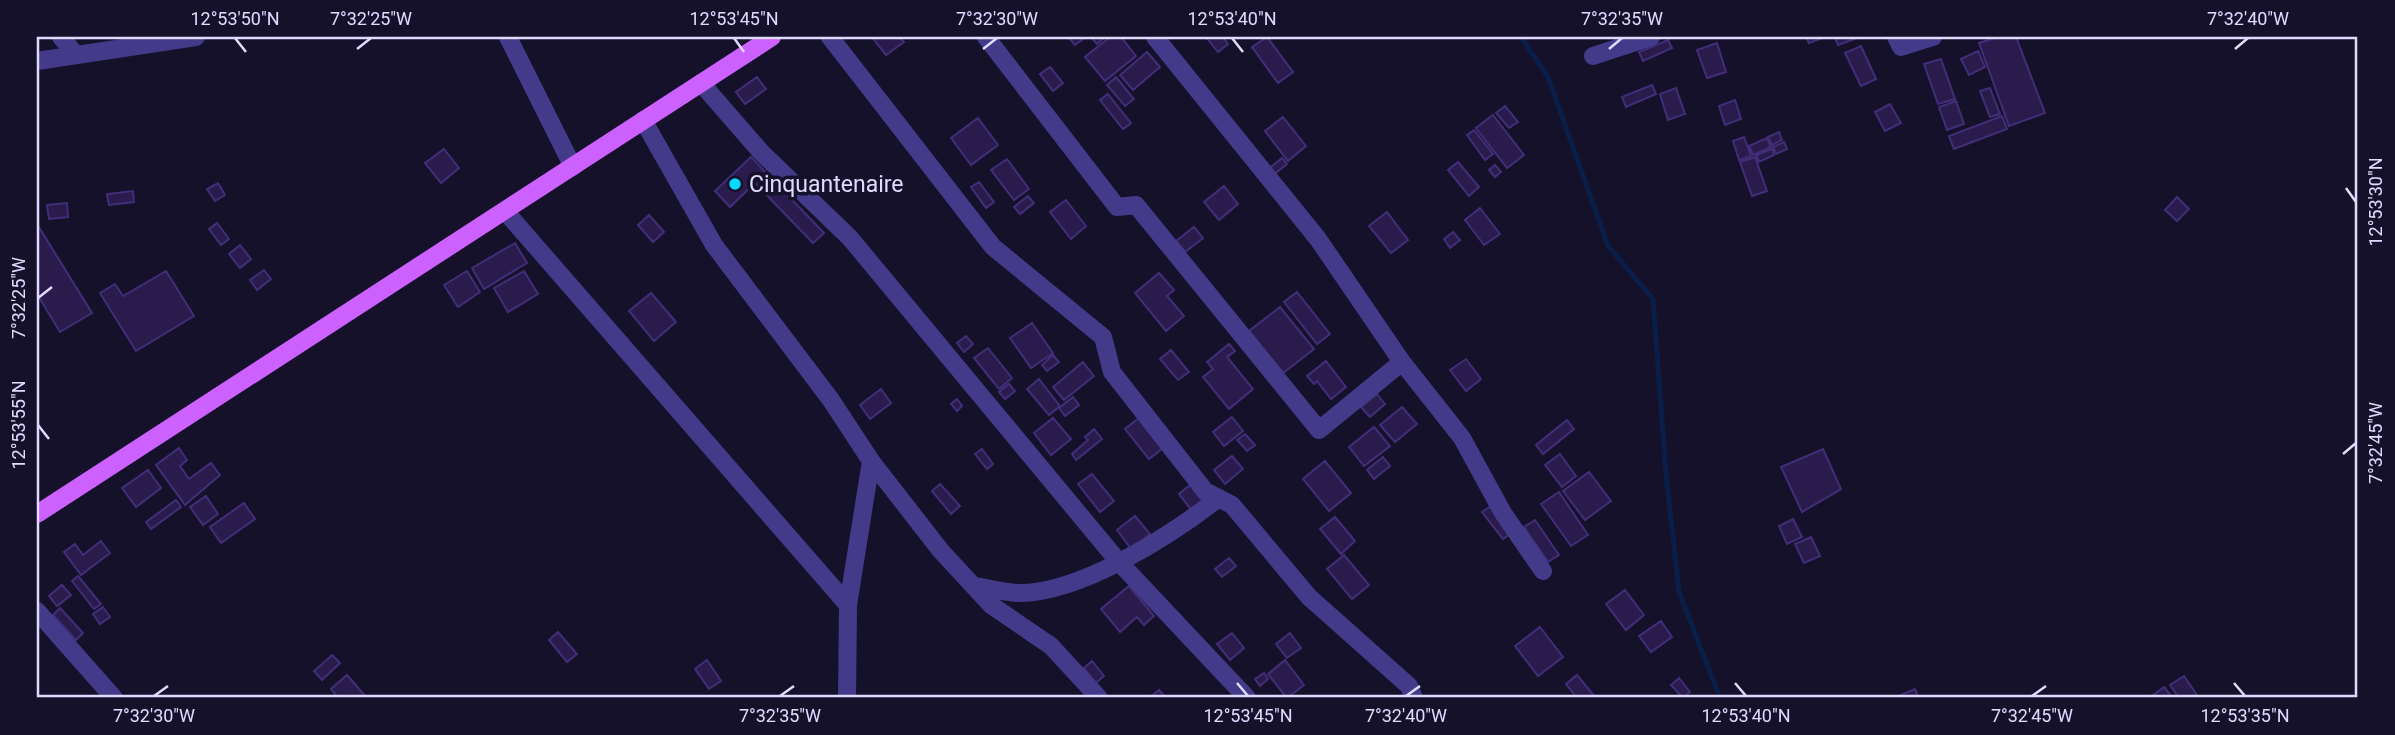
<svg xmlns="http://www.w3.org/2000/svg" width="2395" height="735" font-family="Roboto,sans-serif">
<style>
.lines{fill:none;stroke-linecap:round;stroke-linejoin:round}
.stream{stroke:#0a1e4a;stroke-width:5}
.building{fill:#291c4c;stroke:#412e78;stroke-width:2}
.minor{stroke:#433b8a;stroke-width:18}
.tertiary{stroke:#433b8a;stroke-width:18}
.primary{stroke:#cc61ff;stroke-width:18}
.ticks{fill:none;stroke:#e0daff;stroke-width:2.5}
.poi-dot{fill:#06d9ff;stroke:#16112b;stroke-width:2.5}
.labels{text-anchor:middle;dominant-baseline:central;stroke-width:7;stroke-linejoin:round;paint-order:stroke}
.poi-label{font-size:23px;fill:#e0daff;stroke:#16112b;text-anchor:start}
.neatline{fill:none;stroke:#e0daff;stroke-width:2.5}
.ticks-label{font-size:18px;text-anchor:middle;fill:#e0daff}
</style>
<rect width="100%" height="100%" fill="#16112b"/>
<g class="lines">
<path class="stream" d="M1521 37 1548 77 1608 246 1653 299 1666 474 1679 592 1720 698"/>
</g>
<path class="building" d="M872 37H899L904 42 886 55Z
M1068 37H1086L1075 45Z
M1091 37H1105L1097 44Z
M1110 37H1121L1136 56 1105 81 1085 57Z
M1206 37H1223L1228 44 1218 52Z
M1267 37 1293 72 1278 83 1252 47Z
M1806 37H1825L1809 43Z
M1835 37H1860L1838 45Z
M1998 37H2016L2045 113 2009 126 1979 43Z
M1668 40 1672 48 1643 61 1639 52Z
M1717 43 1726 72 1707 78 1697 50Z
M1861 46 1876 79 1861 86 1845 53Z
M1978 51 1985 67 1969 75 1961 59Z
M1147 52 1160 67 1133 90 1120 75Z
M1941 59 1955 99 1938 104 1924 64Z
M1050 67 1063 83 1053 91 1040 74Z
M757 77 766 89 745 104 736 92Z
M1116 77 1134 99 1125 106 1107 85Z
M1652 85 1656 94 1626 107 1622 97Z
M1676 88 1685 114 1668 120 1660 94Z
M1990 88 2000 114 1990 117 1980 91Z
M1108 94 1131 123 1123 129 1100 100Z
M1735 100 1741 119 1725 125 1719 106Z
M1956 101 1964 124 1947 130 1939 107Z
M1890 104 1901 123 1885 131 1875 112Z
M1505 106 1518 122 1509 128 1496 113Z
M1493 115 1524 155 1507 168 1476 128Z
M2002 116 2007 129 1954 149 1949 136Z
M1283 117 1306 146 1288 161 1265 131Z
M978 118 998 145 971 165 951 138Z
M1474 130 1493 154 1485 160 1467 135Z
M1779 132 1782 140 1772 145 1768 137Z
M1744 137 1751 156 1739 160 1733 141Z
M1767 138 1771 147 1753 155 1749 146Z
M1784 142 1787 149 1776 154 1773 147Z
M444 149 459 168 441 183 425 163Z
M1772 149 1774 155 1759 162 1756 155Z
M751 157 824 233 813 243 755 183 730 207 715 191Z
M1755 157 1767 191 1752 196 1740 162Z
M1282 158 1287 164 1272 176 1267 170Z
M1007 159 1029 189 1014 200 991 170Z
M1458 162 1479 187 1469 196 1448 170Z
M1495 165 1501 172 1495 177 1489 170Z
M979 182 994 202 986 208 971 187Z
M218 183 225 195 215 201 207 189Z
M1224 186 1238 204 1219 220 1204 202Z
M133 191 134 202 109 205 107 194Z
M1028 196 1034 203 1020 214 1014 207Z
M2177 197 2189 209 2177 221 2165 210Z
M1066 200 1086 226 1071 239 1050 212Z
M67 203 68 217 49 219 47 205Z
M1480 208 1500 234 1484 245 1465 220Z
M1387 212 1408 240 1391 253 1369 226Z
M649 215 664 232 653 242 638 225Z
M217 223 229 239 221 245 209 229Z
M37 224 92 313 60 332 37 294Z
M1194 227 1203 238 1185 252 1176 241Z
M1453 232 1460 240 1450 248 1444 239Z
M515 243 527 263 484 289 472 268Z
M240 245 251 259 240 268 229 254Z
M264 270 271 279 257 290 250 280Z
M166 271 194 316 136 351 100 293 115 284 123 296Z
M467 271 480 292 458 307 444 285Z
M524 271 538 294 508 312 494 288Z
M1159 273 1174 290 1167 296 1184 316 1166 331 1135 293Z
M1297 292 1330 334 1317 344 1284 302Z
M651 293 676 322 654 341 629 311Z
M1280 307 1314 349 1283 373 1249 331Z
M1032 323 1053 353 1031 368 1010 338Z
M966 336 973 344 964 352 957 343Z
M1229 344 1235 351 1227 357 1253 389 1229 409 1203 377 1213 369 1207 362Z
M988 348 1012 378 999 389 974 358Z
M1171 350 1189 372 1178 380 1160 359Z
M1053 355 1059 362 1047 371 1042 365Z
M1466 359 1481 379 1466 391 1450 370Z
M1326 361 1346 387 1331 399 1317 381 1314 384 1307 376Z
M1083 362 1094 376 1064 400 1053 387Z
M1039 379 1060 406 1049 415 1027 389Z
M1009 384 1015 391 1005 399 999 392Z
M881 389 891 403 870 419 860 405Z
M1377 394 1385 404 1370 417 1361 407Z
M1073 397 1079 405 1065 416 1059 408Z
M957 399 962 406 957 411 951 404Z
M1402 407 1417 424 1395 442 1380 425Z
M1232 417 1243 431 1224 446 1213 432Z
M1053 418 1071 439 1051 455 1034 433Z
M1139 418 1163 448 1149 459 1125 429Z
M1567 420 1574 429 1543 454 1536 445Z
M1374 427 1390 446 1364 466 1349 447Z
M1094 429 1102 439 1076 460 1072 454 1088 440 1085 437Z
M1245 434 1255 445 1247 451 1237 440Z
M179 448 187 460 180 466 189 479 211 463 220 475 185 505 156 465Z
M982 449 993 464 987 469 975 454Z
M1823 449 1841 489 1802 512 1781 467Z
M1560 454 1576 476 1562 487 1545 465Z
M1232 456 1243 469 1225 484 1214 470Z
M1383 457 1390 466 1374 479 1367 470Z
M1325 461 1351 493 1329 511 1303 479Z
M148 470 161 488 136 507 122 488Z
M1589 472 1611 501 1585 520 1563 491Z
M1092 474 1114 501 1100 512 1078 484Z
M940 484 960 506 951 514 932 491Z
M1190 485 1203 502 1192 511 1179 494Z
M1559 492 1588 535 1571 546 1541 504Z
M206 496 218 514 203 525 190 507Z
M176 500 181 507 151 529 146 522Z
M244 503 255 519 221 543 210 527Z
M1491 506 1511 533 1503 539 1482 512Z
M1135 516 1150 534 1131 549 1117 530Z
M1335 517 1355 541 1341 554 1320 529Z
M1793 519 1802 537 1787 544 1779 526Z
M1535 520 1559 555 1548 562 1524 527Z
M1811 537 1820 556 1804 563 1795 544Z
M101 541 110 553 81 575 64 552 75 544 83 555Z
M1344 555 1369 585 1352 599 1327 569Z
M1229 558 1236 566 1222 577 1215 569Z
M78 576 101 604 94 609 72 581Z
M62 585 71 595 57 606 49 596Z
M1129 586 1154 616 1144 625 1137 617 1120 632 1101 609Z
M1625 590 1644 615 1626 630 1606 604Z
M103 607 110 617 100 624 93 614Z
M60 608 83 633 76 640 53 615Z
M1661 621 1672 637 1651 652 1639 636Z
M1540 627 1563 657 1538 676 1515 646Z
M558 632 577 654 567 662 549 640Z
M1232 633 1244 648 1230 660 1217 644Z
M1290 633 1301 648 1287 658 1276 644Z
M332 655 340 663 322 680 314 671Z
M707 660 721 681 709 689 695 669Z
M1285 660 1304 685 1287 698 1268 674Z
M1092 661 1104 676 1096 683 1084 668Z
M1264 673 1268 679 1260 686 1255 679Z
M347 675 366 697 364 698H338L331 689Z
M1577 675 1596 698H1577L1566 684Z
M2184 676 2199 698H2179L2170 685Z
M1679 678 1690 692 1683 698 1671 685Z
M2164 687 2173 698H2149Z
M1915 689 1919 698H1894Z
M1159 690 1166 698H1149Z"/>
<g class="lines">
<path class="minor" d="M61 37 76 55
M508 37 573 167
M830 37 993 247 1103 337 1112 372 1205 491 1232 505 1309 597 1409 686 1414 698
M986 37 1117 207 1136 205 1319 430 1402 362
M1155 37 1318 239 1402 362 1462 438 1503 513 1543 571
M1896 37 1901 47 1933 37
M1593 56 1651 37
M701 83 761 152 850 238 1118 561 1247 698
M643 120 714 245 831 400 871 461 941 551 991 605 1051 646 1099 698
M505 211 848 605
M974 586C988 588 1002 592 1016 593 1079 595 1171 535 1219 498
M37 611 114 698
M847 698 848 605 871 461"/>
<path class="tertiary" d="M37 61 196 37"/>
<path class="primary" d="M37 514 772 37"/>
</g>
<path class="ticks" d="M235 38 246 52M734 38 744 52M1232 38 1243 52M357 49 371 38M983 49 997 38M1609 49 1622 38M2235 49 2248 38M2346 188 2356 202M38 298 52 287M38 425 49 439M2343 454 2356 443M1237 683 1248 696M1735 683 1746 696M2234 683 2245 696M154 696 168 686M780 696 794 686M1406 696 1420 686M2032 696 2046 686"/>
<circle class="poi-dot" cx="735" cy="184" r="7"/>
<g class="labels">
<g class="poi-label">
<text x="749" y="184">Cinquantenaire</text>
</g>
</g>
<rect width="2395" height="735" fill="none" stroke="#16112b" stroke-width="77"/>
<rect x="38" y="38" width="2318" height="658" class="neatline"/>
<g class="ticks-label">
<text x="235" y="25">12°53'50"N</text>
<text x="371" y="25">7°32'25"W</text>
<text x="734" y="25">12°53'45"N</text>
<text x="997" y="25">7°32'30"W</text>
<text x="1232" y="25">12°53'40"N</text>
<text x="1622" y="25">7°32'35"W</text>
<text x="2248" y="25">7°32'40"W</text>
<text transform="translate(2376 202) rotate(-90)" y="6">12°53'30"N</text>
<text transform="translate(19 298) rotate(-90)" y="6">7°32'25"W</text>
<text transform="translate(19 425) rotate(-90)" y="6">12°53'55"N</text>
<text transform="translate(2376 443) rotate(-90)" y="6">7°32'45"W</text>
<text x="154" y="722">7°32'30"W</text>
<text x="780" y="722">7°32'35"W</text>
<text x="1248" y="722">12°53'45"N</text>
<text x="1406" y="722">7°32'40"W</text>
<text x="1746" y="722">12°53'40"N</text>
<text x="2032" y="722">7°32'45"W</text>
<text x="2245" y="722">12°53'35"N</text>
</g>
</svg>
